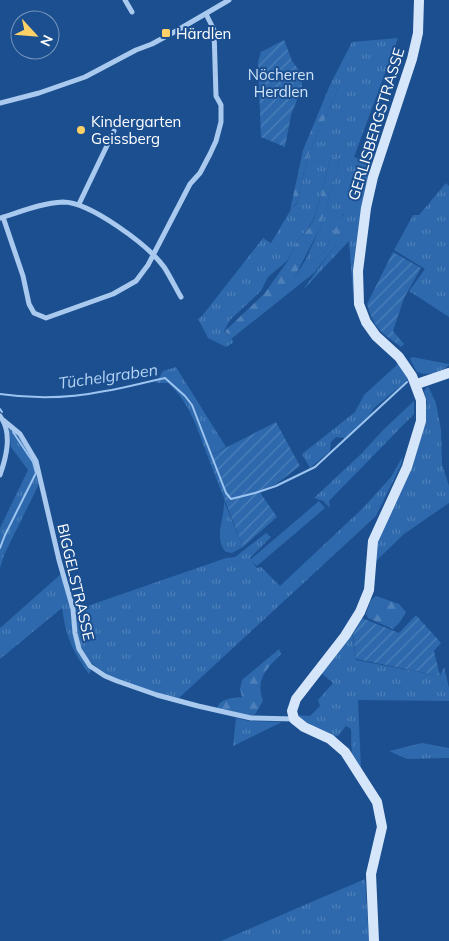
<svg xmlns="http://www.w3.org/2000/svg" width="449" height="941" font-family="Mulish,sans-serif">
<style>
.grass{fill:url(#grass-tufts)}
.forest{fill:url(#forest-firs)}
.garden{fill:url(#garden-furrows)}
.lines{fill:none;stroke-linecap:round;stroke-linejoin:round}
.stream{stroke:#9cc4f0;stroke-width:2}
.street{stroke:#a9c9ee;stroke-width:5}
.secondary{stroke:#d6e6fa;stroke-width:10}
.poi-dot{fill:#ffd166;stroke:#1b4f8f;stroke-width:2}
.labels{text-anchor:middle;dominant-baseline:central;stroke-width:4;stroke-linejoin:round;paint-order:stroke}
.poi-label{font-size:15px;fill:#fff;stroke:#1b4f8f;text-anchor:start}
.park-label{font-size:15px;fill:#cfe3fa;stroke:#1b4f8f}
.street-label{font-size:15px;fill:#fff;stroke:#1b4f8f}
.water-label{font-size:16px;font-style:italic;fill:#b5d3f5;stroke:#1b4f8f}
</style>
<defs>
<pattern id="grass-tufts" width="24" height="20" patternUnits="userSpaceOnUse" patternTransform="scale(1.25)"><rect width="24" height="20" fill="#2e69ad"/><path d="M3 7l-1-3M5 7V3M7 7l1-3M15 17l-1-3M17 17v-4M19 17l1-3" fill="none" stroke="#4d80b9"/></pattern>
<pattern id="forest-firs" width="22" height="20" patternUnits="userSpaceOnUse" patternTransform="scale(1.25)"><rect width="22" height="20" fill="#2e69ad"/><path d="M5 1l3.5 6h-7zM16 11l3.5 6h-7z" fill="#4d80b9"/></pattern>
<pattern id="garden-furrows" width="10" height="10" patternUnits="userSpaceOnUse" patternTransform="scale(1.25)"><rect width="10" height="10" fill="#2e69ad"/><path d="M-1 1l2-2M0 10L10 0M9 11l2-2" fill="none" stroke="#4d80b9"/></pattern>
</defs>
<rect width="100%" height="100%" fill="#1b4f8f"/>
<path class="grass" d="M398 38 354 157 376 165 355 270 353 293 349 241 302 291 335 246 345 213 340 218 326 250 293 279 305 261 320 228 340 159 331 157 315 216 309 227 298 240 287 261 268 277 261 291 230 320 224 331 234 342 226 347 208 338 198 319 202 316 263 238 271 243 290 211 297 203 308 156 338 89 330 85 352 42Z
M446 183 449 186V317L409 291 425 269 394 250 413 215H419Z
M412 357 449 364V365C441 373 426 376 417 372L410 359Z
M399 363 410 377 403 384 374 408 368 417 345 438 336 437 331 442 330 451 310 468 302 454 355 412 364 395Z
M176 367 226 447 208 457C197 429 191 404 168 383H156L163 371Z
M428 386 436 403 441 430 442 464 449 486V503L404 534 375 562V541L424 422 427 402 424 391Z
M414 401V414L329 501 330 508 323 501 314 498 362 453 384 429Z
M9 427C26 442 34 461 40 482L4 555 0 568V528L28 470 11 447Z
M403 456 401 465 376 516 179 698C147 690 97 681 81 648 76 637 77 622 76 610L226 558 235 557 266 533 271 537 250 558 251 559 319 501 325 508 257 566 251 561 257 568 261 567 280 586 364 507 391 477Z
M224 501 243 547 232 553 226 552C213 538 225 518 224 501Z
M61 574 71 609 73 634 91 670 89 674C72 650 66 637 62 608L0 659V628Z
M352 632 356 660 440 676 444 667 449 688V701L358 700 361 769 352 757 351 729 346 726 338 736C322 739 305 726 295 715L310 716 320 706 318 700 333 683 321 673Z
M236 718 249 721 282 722 233 746Z
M422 743 449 748V758L407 759 389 751Z
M365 879 369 941H221Z"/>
<path class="forest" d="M330 85 338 89 308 156 297 202 290 211 303 150Z
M331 157 340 159 320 228 294 278 326 250 339 219 346 213 335 246 314 273 231 339 225 331 264 294 287 262 298 240 309 228 315 217Z
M376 596 399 604 406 612 400 622 393 629 368 618 366 614 371 600Z
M279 649 281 654C267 669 255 678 263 701L256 713 252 716 217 708C221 698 232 698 242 697L240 689 242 680Z"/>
<path class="garden" d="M284 40 292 61 302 74V87L291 115 285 147 261 137 258 62 261 52Z
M393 252 421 268 404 298 393 331 404 344 401 347C381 332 374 329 367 304Z
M276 422 300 466 276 484 259 491 277 517 243 547 208 457Z
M416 615 441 643 434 651 440 676 356 659 353 634 362 618 399 633Z"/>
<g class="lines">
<path class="stream" d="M0 394C34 399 71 398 105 391 125 388 145 382 165 378L185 396 192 405 226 493 231 499 255 493 276 486 315 467 407 382
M0 409 2 412
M0 548 5 535 36 473 33 462 13 432"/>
<path class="street" d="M125 0 132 12
M0 103 39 93 85 77 136 50 152 44 176 31 229 0
M79 204 114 131
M3 217 23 276 29 304 34 313 46 318 113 294 136 281 148 265 190 184 200 173 210 154 216 141 221 122V105L216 96 214 30 206 14
M0 218C20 212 41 203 63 202 90 202 148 245 164 267 170 276 175 287 181 297
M0 416C13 433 6 458 0 475
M3 420 20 434 36 461 59 560 73 609 75 633 79 649 90 666 105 676 117 681 157 695 198 706 251 718 294 719"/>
<path class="secondary" d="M417 384 449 373
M374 941 371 874 382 827 377 802 345 752 330 739 304 727 294 719 292 711 296 699 345 636 360 612 369 590 373 541 407 467 421 421V400L412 376 399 357 376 336 366 322 359 304 358 271 366 208 373 177 412 59 418 33 419 0"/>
</g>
<g class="poi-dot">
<rect x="161" y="28" width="10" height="10" rx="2.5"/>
<circle cx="81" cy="130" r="5"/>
</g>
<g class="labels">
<g class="poi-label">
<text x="176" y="33">Härdlen</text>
<text x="91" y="121">Kindergarten<tspan x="91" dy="17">Geissberg</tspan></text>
</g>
<g class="park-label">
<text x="281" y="74">Nöcheren<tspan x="281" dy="17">Herdlen</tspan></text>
</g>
<g class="street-label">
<text transform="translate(376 124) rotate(-73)">GERLISBERGSTRASSE</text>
<text transform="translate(76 582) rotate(77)">BIGGELSTRASSE</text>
</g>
<g class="water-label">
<text transform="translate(108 376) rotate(-8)">Tüchelgraben</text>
</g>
</g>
<g transform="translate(35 35) rotate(116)"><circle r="24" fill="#1b4f8f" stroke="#7695bc"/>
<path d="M0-4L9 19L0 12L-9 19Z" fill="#ffd166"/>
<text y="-8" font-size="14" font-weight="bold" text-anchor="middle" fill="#ffffff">N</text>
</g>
</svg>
